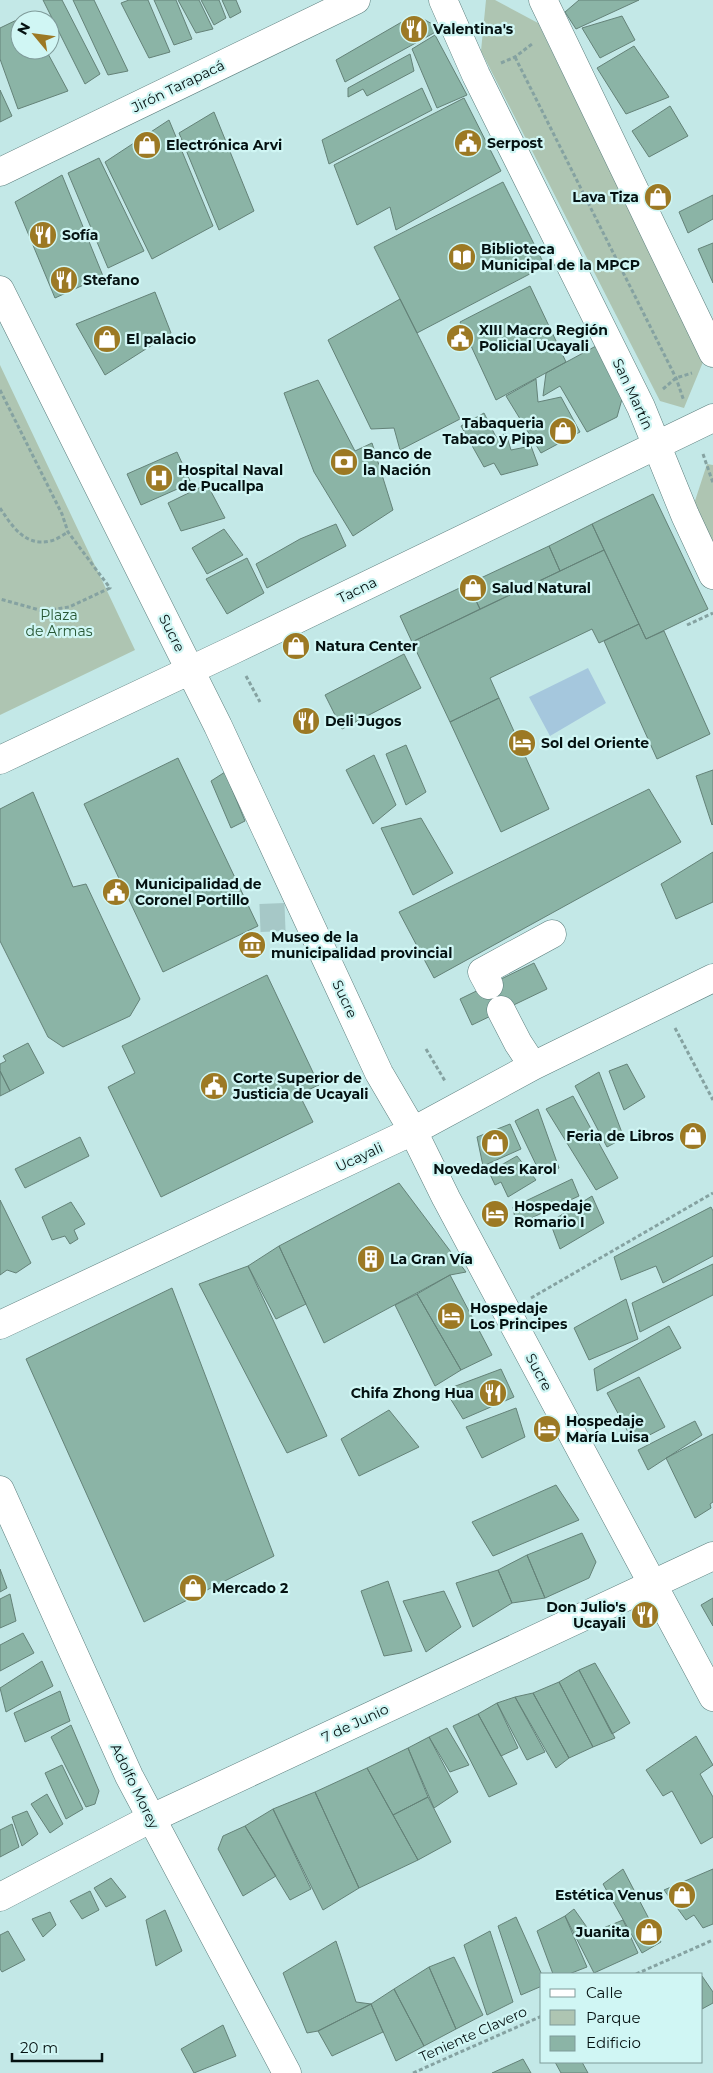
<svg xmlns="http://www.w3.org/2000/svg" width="713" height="2073" font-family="Montserrat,sans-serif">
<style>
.green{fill:#aec5b2}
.water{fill:#a5c7dd}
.building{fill:#8bb4a6;stroke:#648278}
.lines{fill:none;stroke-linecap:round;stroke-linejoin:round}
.minor-tunnel{stroke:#a6c8c7;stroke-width:28;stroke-dasharray:28 14;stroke-linecap:butt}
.minor-casing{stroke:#5c7e7d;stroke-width:29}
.major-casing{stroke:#5c7e7d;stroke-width:29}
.path{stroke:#85a2a1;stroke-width:3;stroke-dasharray:4 2.5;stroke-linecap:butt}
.minor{stroke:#fff;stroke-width:28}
.major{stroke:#fff;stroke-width:28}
.labels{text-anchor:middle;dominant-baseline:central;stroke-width:4.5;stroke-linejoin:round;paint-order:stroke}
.poi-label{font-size:14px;font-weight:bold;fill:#051212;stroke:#d0f6f4;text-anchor:start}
.street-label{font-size:14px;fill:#051212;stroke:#d0f6f4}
.park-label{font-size:14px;fill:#275734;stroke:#d0f6f4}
</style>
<rect width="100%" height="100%" fill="#c3e8e7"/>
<path class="green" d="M486 0H495L538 23 703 362 684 408 660 401 481 51Z
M0 365 135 650 0 715Z
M707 464 713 465V548L693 507Z"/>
<path class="water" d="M588 668 606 703 550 736 529 697Z"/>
<path class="building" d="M43 0H62L100 74 85 84Z
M73 0H94L128 71 108 75Z
M129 0H148L170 52 149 58 121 3Z
M154 0H176L192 39 174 45Z
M178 0H199L213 29 196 33Z
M201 0H219L226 18 214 25Z
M222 0H236L241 12 230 18Z
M579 0H639L576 29 565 12Z
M27 15 30 20H20V50H46L68 91 18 109 0 59V28Z
M418 16 441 29 345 82 336 60 400 23Z
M622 16 635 40 600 58 582 28Z
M435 35 467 95 437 108 412 49Z
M634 46 669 97 626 114 597 68Z
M410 54 414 71 367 96 363 89 348 97V88Z
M422 88 432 110 329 164 322 140Z
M0 90 12 116 0 122Z
M464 98 501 171 396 230 390 207 357 225 334 165Z
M670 106 688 136 649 157 632 131Z
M214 112 254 211 219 230 179 133Z
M169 120 213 226 152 259 105 162Z
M99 158 144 251 108 268 68 173Z
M62 175 103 276 55 298 15 202Z
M503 182 545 266 417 333 374 247Z
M713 195V219L688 233 679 212Z
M713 243V283L698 249Z
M530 286 566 362 496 400 460 322Z
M155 292 171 333 105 375 76 324Z
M400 299 460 419 400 450 394 428 371 429 328 340Z
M596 346 622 399 617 417 587 432 560 386 543 396 546 373Z
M536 379 538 402 561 397 580 432 541 453 506 396Z
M318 380 355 451 372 443 393 510 353 536 314 472 284 393Z
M484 413 496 437 506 434 511 450 531 446 538 465 501 475 494 463 484 467 461 426Z
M177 452 191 483 141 505 127 474Z
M207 484 225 518 181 531 168 503Z
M653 494 708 609 646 639 592 524Z
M336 524 346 546 267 588 256 564 300 539Z
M592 524 604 550 560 571 549 546Z
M224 529 243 555 207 574 192 548Z
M549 546 560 571 480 609 468 584Z
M604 550 639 624 599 643 592 629 490 678 499 698 450 722 412 642Z
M247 558 264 593 227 614 206 579Z
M468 584 480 609 412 642 400 616Z
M639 624 646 639 664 631 710 734 657 759 604 641Z
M404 654 421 688 342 729 325 695Z
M499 698 549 809 501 832 450 722Z
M406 745 426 792 406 805 386 754Z
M374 755 396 805 373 824 346 770Z
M178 758 258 926 163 972 84 804Z
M713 770V824L712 825 696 776Z
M225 772 245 821 231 828 211 781Z
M649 789 681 842 434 978 399 912Z
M33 792 73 887 86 884 140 999 130 1016 63 1047 48 1037 0 941V809Z
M421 818 453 873 413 895 381 828Z
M713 852V902L676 919 661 884Z
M534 963 547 989 472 1025 460 999Z
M267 975 319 1085 299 1094 313 1122 161 1197 108 1087 135 1073 122 1046Z
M28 1043 44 1073 10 1091 0 1071V1064L6 1061 3 1056Z
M627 1064 645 1097 624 1110 609 1071Z
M0 1071 10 1091 0 1096Z
M599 1072 624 1138 607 1147 575 1086Z
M573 1096 618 1178 596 1190 546 1109Z
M538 1109 559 1168 541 1175 515 1121Z
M510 1124 521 1149 483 1166 477 1137Z
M80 1137 89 1156 25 1188 15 1169Z
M517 1156 536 1180 508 1197 501 1182 495 1185 489 1172Z
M572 1179 579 1196 516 1225 513 1207Z
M399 1183 466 1272 450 1275 324 1343 279 1246Z
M592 1196 604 1223 560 1249 550 1222Z
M0 1200 31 1263 16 1273 7 1270 0 1275Z
M71 1202 85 1224 74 1230 78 1239 70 1244 65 1236 52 1240 42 1217Z
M711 1207 713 1211V1256L663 1283 656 1266 621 1280 614 1257Z
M279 1246 306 1304 276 1319 248 1266Z
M713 1264V1295L640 1332 632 1303Z
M248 1266 327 1436 287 1453 199 1284Z
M450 1275 492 1355 461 1370 417 1294Z
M172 1288 274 1556 144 1622 26 1359Z
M417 1294 461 1370 435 1386 395 1305Z
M626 1299 638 1339 589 1360 574 1328Z
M669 1326 681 1348 597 1391 594 1369Z
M501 1369 514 1397 463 1419 445 1390Z
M639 1377 665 1427 634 1443 607 1393Z
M516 1408 525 1437 482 1458 466 1427Z
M389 1410 419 1447 359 1476 341 1439Z
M695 1421 702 1435 648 1470 638 1450Z
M713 1434V1502L710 1504 711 1508 695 1518 666 1458Z
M556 1485 579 1520 493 1556 472 1522Z
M582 1533 596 1562 589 1578 545 1598 527 1555Z
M527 1555 545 1598 512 1603 498 1570Z
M0 1569 7 1588 0 1592Z
M498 1570 512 1603 473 1627 456 1583Z
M388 1581 412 1651 384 1656 361 1591Z
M444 1591 461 1627 426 1652 403 1601Z
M10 1594 16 1621 0 1628V1599Z
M713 1598V1626L701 1605Z
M23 1633 34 1653 0 1671V1645Z
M42 1661 53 1686 6 1712 0 1688Z
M595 1663 630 1723 612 1734 579 1670Z
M579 1670 615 1738 593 1747 559 1682Z
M559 1682 593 1747 569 1758 533 1693Z
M60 1691 70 1721 25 1742 14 1713Z
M533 1693 569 1758 556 1768 515 1697Z
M515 1697 545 1752 527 1760 497 1703Z
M497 1703 518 1748 501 1756 478 1714Z
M478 1714 517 1784 489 1797 453 1726Z
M71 1725 99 1791 95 1804 86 1807 51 1737Z
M447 1728 469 1765 450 1772 429 1737Z
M696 1736 713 1765 700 1774 713 1797V1837L701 1844 672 1791 663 1796 646 1770Z
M429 1737 458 1792 434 1808 408 1748Z
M408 1748 428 1797 393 1815 367 1768Z
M62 1765 83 1809 66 1819 45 1773Z
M367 1768 418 1860 359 1888 315 1792Z
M315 1792 359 1888 323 1910 273 1809Z
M47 1794 63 1824 50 1833 31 1804Z
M428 1797 451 1842 418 1860 393 1815Z
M273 1809 311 1889 290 1900 245 1826Z
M27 1811 38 1834 22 1846 12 1817Z
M12 1824 19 1847 0 1857V1830Z
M245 1826 276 1876 243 1896 218 1849 223 1836Z
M623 1869 661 1942 642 1953 603 1884Z
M713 1869V1924L703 1928 694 1915 686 1920 664 1890Z
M111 1878 126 1897 106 1907 94 1888Z
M90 1891 99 1910 82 1919 70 1901Z
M574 1909 591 1933 623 1920 638 1953 594 1973 565 1916Z
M165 1910 182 1951 156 1966 146 1920Z
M50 1912 56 1925 43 1937 32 1919Z
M565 1916 587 1967 569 1974H553L537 1931Z
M516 1917 542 1975V1986L521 1995 498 1926Z
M8 1931 25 1960 2 1972 0 1969V1935Z
M490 1931 513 2002 487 2015 464 1945Z
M336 1941 356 2002 371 2004 318 2031 307 2033 283 1973Z
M454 1957 483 2015 456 2029 429 1967Z
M429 1967 456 2029 424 2046 394 1989Z
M702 1976 713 1992V2003L702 2009Z
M394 1989 424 2046 396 2061 371 2004Z
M371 2004 383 2032 332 2056 318 2031Z
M223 2025 236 2056 194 2073 181 2049Z
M523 2059 531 2073H492Z
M555 2062H582L588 2073H561Z"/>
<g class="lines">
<path class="minor-tunnel" d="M260 918 285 917"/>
<defs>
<path id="minor" d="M0 172 356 0
M0 290 218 726 379 1073 413 1131 446 1198 713 1697
M0 760 233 650 713 418
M489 985 482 972 552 934
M501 1010 518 1043 533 1066
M0 1325 413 1131 533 1066 713 978
M0 1490 129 1776 287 2073"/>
<path id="major" d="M443 0 476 75 641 407 685 515 713 575
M543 0 713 353
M0 1897 150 1819 713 1556"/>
</defs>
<use href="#minor" class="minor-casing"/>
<use href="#major" class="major-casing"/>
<path class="path" d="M515 57 676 378 684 401
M501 63 515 57 532 44
M663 389 676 378 692 373
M0 390 62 514 68 532 110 588 69 607 43 611 0 599
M703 454 713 483
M0 508C12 526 25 547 50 541 56 540 63 535 68 532
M687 625 713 613
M246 676 260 702
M675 1028 713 1100
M426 1049 445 1081
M531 1298 713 1193
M636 1974 713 1940
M413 2073 542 2016"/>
<use href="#minor" class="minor"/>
<use href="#major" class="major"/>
</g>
<defs>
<symbol id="restaurant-disc" viewBox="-11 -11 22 22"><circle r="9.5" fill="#9c7924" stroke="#d0f6f4"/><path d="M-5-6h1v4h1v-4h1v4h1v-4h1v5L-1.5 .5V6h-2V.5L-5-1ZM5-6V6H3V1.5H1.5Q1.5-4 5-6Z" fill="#fff"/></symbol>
<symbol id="civic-disc" viewBox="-11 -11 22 22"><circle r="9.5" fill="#9c7924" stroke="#d0f6f4"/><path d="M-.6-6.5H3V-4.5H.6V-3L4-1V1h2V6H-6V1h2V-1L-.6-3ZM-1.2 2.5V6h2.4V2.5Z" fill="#fff"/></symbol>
<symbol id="shop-disc" viewBox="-11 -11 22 22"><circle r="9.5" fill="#9c7924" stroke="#d0f6f4"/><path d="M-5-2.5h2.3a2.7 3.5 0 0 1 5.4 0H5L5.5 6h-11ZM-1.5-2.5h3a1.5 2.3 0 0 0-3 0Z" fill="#fff"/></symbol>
<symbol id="library-disc" viewBox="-11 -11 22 22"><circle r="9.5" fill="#9c7924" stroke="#d0f6f4"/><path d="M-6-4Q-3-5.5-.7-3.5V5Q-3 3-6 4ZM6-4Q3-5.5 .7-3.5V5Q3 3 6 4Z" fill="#fff"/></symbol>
<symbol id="bank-disc" viewBox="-11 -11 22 22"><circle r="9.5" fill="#9c7924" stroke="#d0f6f4"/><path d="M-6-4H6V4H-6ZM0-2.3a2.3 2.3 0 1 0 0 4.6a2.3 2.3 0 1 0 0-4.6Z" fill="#fff"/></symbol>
<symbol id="hospital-disc" viewBox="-11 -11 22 22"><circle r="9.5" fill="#9c7924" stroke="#d0f6f4"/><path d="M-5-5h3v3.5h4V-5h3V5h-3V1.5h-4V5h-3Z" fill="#fff"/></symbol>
<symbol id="hotel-disc" viewBox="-11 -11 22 22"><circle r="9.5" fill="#9c7924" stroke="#d0f6f4"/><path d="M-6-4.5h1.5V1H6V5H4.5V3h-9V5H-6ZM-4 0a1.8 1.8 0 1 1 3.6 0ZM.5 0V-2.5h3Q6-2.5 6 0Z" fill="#fff"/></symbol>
<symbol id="museum-disc" viewBox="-11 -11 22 22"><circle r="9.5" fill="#9c7924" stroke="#d0f6f4"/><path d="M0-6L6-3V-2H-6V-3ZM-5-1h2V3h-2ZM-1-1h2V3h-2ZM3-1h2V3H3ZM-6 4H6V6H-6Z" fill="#fff"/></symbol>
<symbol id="building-disc" viewBox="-11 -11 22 22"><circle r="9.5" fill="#9c7924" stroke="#d0f6f4"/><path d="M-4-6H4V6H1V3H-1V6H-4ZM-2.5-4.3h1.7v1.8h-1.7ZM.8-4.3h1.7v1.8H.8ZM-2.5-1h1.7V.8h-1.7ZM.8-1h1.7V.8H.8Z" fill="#fff"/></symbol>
</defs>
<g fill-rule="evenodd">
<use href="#restaurant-disc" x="398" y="13" width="32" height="32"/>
<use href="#civic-disc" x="452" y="127" width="32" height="32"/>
<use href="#shop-disc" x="131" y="129" width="32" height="32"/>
<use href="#shop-disc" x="642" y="181" width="32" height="32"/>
<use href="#restaurant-disc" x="27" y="219" width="32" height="32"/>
<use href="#library-disc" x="446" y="241" width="32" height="32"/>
<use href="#restaurant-disc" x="48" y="264" width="32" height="32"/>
<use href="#civic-disc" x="444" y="322" width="32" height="32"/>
<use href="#shop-disc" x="91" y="323" width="32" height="32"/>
<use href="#shop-disc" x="547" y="415" width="32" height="32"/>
<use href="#bank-disc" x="328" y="446" width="32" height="32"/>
<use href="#hospital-disc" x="143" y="462" width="32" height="32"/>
<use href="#shop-disc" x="457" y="572" width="32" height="32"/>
<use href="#shop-disc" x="280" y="630" width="32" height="32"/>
<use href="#restaurant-disc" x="290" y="705" width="32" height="32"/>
<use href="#hotel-disc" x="506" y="727" width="32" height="32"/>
<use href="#civic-disc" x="100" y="876" width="32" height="32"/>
<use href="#museum-disc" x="236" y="929" width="32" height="32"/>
<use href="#civic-disc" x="198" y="1070" width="32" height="32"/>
<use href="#shop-disc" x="677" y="1120" width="32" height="32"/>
<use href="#shop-disc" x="479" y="1127" width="32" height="32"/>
<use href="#hotel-disc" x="479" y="1198" width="32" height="32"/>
<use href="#building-disc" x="355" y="1243" width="32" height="32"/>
<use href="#hotel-disc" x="435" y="1300" width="32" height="32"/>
<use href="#restaurant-disc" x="477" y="1377" width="32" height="32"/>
<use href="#hotel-disc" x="531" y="1413" width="32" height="32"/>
<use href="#shop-disc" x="177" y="1572" width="32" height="32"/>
<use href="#restaurant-disc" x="629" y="1599" width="32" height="32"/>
<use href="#shop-disc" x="666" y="1879" width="32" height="32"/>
<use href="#shop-disc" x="633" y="1916" width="32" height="32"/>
</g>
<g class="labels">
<g class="poi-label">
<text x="433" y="29">Valentina's</text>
<text x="487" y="143">Serpost</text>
<text x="166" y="145">Electrónica Arvi</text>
<text x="639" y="197" text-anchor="end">Lava Tiza</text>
<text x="62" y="235">Sofía</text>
<text x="481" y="249">Biblioteca<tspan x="481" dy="16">Municipal de la MPCP</tspan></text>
<text x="83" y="280">Stefano</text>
<text x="479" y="330">XIII Macro Región<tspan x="479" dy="16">Policial Ucayali</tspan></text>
<text x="126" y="339">El palacio</text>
<text x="544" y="423" text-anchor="end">Tabaqueria<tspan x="544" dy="16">Tabaco y Pipa</tspan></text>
<text x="363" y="454">Banco de<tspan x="363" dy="16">la Nación</tspan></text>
<text x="178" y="470">Hospital Naval<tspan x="178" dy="16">de Pucallpa</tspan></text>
<text x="492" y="588">Salud Natural</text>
<text x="315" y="646">Natura Center</text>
<text x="325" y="721">Deli Jugos</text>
<text x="541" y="743">Sol del Oriente</text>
<text x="135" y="884">Municipalidad de<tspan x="135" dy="16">Coronel Portillo</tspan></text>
<text x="271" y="937">Museo de la<tspan x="271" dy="16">municipalidad provincial</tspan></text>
<text x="233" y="1078">Corte Superior de<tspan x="233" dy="16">Justicia de Ucayali</tspan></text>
<text x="674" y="1136" text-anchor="end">Feria de Libros</text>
<text x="495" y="1169" text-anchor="middle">Novedades Karol</text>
<text x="514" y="1206">Hospedaje<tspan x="514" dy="16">Romario I</tspan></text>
<text x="390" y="1259">La Gran Vía</text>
<text x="470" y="1308">Hospedaje<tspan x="470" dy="16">Los Principes</tspan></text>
<text x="474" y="1393" text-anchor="end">Chifa Zhong Hua</text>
<text x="566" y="1421">Hospedaje<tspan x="566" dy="16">María Luisa</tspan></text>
<text x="212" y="1588">Mercado 2</text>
<text x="626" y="1607" text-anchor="end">Don Julio's<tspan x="626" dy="16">Ucayali</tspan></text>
<text x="663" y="1895" text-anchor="end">Estética Venus</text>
<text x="630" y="1932" text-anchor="end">Juanita</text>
</g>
<g class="street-label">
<text transform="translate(178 86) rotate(-26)">Jirón Tarapacá</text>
<text transform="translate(633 394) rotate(65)">San Martín</text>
<text transform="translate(357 590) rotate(-26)">Tacna</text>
<text transform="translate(172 633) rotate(63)">Sucre</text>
<text transform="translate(345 999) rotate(65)">Sucre</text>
<text transform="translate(359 1157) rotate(-25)">Ucayali</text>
<text transform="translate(539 1372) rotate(62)">Sucre</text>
<text transform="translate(355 1723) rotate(-25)">7 de Junio</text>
<text transform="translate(135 1786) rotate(64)">Adolfo Morey</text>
<text transform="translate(473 2034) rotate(-24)">Teniente Clavero</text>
</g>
<g class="park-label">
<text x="59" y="615">Plaza<tspan x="59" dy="16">de Armas</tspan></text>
</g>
</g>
<rect x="540" y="1973" width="162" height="90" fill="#d0f6f4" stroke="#7f9b9a"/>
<rect x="550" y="1989" width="25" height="8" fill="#ffffff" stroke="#7f9b9a"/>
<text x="586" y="1998" font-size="15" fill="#051212">Calle</text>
<rect x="550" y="2010" width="25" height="15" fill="#aec5b2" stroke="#7f9b9a"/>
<text x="586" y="2023" font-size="15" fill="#051212">Parque</text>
<rect x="550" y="2036" width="25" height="15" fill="#8bb4a6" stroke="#7f9b9a"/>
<text x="586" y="2048" font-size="15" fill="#051212">Edificio</text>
<g transform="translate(35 35) rotate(299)"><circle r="24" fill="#d0f6f4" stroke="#7f9b9a"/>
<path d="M0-4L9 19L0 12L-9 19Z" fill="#9c7924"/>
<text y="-8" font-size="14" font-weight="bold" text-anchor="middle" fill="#051212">N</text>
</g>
<path d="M12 2053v8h90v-8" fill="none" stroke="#051212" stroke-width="2.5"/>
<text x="20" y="2053" font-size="15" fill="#051212" stroke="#d0f6f4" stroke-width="4" paint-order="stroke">20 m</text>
</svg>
